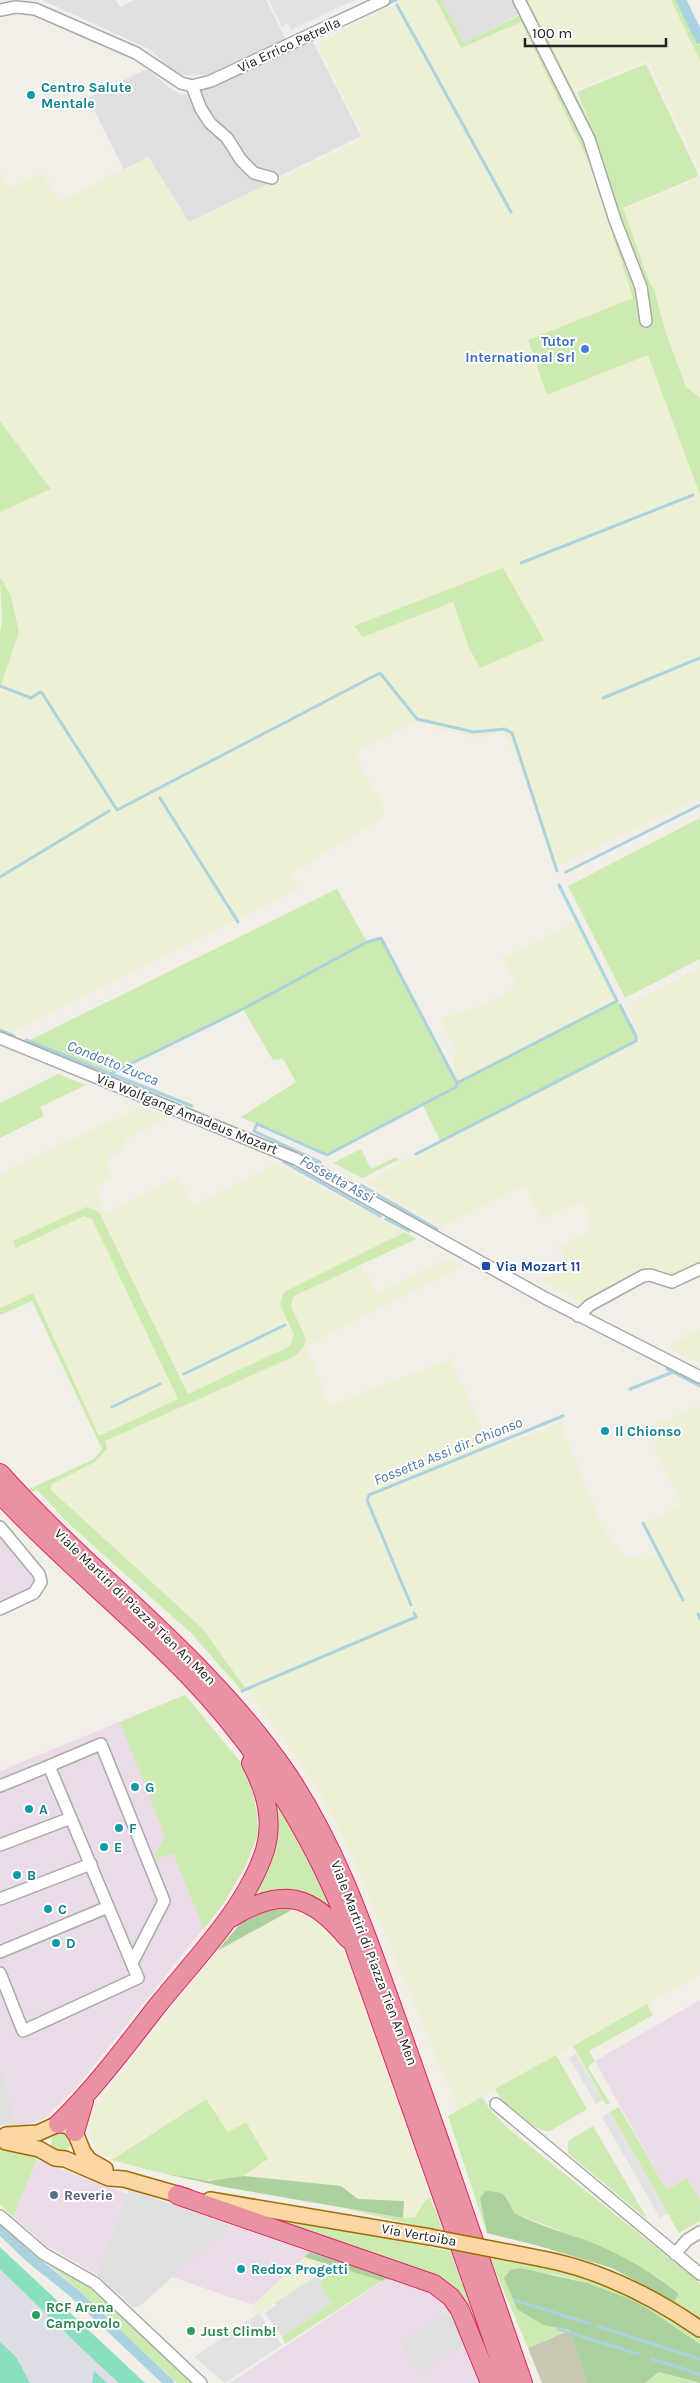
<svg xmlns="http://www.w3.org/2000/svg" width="700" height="2383" font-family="Karla,sans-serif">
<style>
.residential{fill:#e0dfdf}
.industrial{fill:#ebdbe8}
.construction{fill:#c7c7b4}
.farmland{fill:#eef0d5}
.grass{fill:#cdebb0}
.forest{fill:#add19e}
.pitch{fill:#88e0be}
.parking{fill:#e2e2e2}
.plaza{fill:#dddde8}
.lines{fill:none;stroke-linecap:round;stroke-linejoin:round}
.stream{stroke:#aad3df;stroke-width:3}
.canal{stroke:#aad3df;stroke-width:10}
.minor-casing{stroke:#a9a9a9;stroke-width:14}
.major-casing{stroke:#a06b00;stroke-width:18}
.highway-casing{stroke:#dc2a67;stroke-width:20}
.minor{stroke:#fff;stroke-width:11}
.major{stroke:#fcd6a4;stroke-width:15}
.highway{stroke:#e892a2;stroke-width:18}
.major-bridge-casing{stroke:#a06b00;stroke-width:18;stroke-linecap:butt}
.major-bridge{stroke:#fcd6a4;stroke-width:15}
.culture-dot{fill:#0f9aa8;stroke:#fff;stroke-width:2}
.shop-dot{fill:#3f7fe0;stroke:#fff;stroke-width:2}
.transit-dot{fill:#1a4fb4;stroke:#fff;stroke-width:2}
.service-dot{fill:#5c6f8a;stroke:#fff;stroke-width:2}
.leisure-dot{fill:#2e9e5b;stroke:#fff;stroke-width:2}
.labels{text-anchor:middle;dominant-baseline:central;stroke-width:4;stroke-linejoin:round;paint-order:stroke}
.street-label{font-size:14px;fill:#222;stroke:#fff}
.culture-label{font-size:14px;font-weight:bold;fill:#0d838f;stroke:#fff;text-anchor:start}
.shop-label{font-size:14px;font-weight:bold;fill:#366cbe;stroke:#fff;text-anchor:end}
.transit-label{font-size:14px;font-weight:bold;fill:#164399;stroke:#fff;text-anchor:start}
.service-label{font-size:14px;font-weight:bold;fill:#4e5e75;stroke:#fff;text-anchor:start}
.leisure-label{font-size:14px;font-weight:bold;fill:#27864d;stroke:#fff;text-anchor:start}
.water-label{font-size:15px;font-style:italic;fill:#4a7aab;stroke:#fff}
</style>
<rect width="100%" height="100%" fill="#f2efe9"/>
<path class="residential" d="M42 0H116L120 7 135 0H266L286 40 209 74 184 75 172 70 149 49Z
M442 0H512L520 14 464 43Z
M312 40 361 136 278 177 254 164 238 146 230 132 215 119 204 103 199 89 213 85Z
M147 69 170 88 182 95 188 94 196 113 270 183 189 222 149 158 124 170 88 98Z
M0 2065 6 2085 18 2128 0 2125Z
M129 2189 230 2225 140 2306 135 2307 132 2306 96 2274Z
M332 2265 340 2268 319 2283 332 2303 282 2337 265 2313 276 2305 275 2303Z
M450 2310 464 2345 420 2373 400 2343Z"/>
<path class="industrial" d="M0 1536 37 1583 31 1590 0 1603Z
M185 1695 241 1763 251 1786 258 1834 245 1867 225 1901 76 2088 45 2118 18 2128 0 2065V1771Z
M700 2000V2199L687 2178 667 2190 595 2061Z
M37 2160 127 2194 96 2274 47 2246 13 2217Z
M230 2225 310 2252 253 2305 172 2277Z
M386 2279 432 2292 446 2302 450 2310 401 2343 419 2372 464 2345 479 2383H230Z"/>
<path class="construction" d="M570 2330 587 2383H542L528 2348Z"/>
<path class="farmland" d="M403 0H436L461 48 521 22 590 165 634 299 528 340 548 395 648 354 700 495V798L558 867 517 757 507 737 500 733 476 738 418 723 408 726 364 747 357 755V758L383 806 384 813 381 819 291 873 299 888 13 1032 0 1028V688L19 632 11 596 0 577V512L51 488 0 421V171L10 188 41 172 60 202 148 157 189 222 365 138 317 44Z
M528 0H671L700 61V172L648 60 574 90Z
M700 178V400L688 390 665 330 654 289 650 284 623 209Z
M577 921 617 1001 457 1083 452 1060 457 1052 440 1018 486 1005 517 985 503 958Z
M700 968V1263L671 1278 647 1269 584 1304 541 1280 568 1265 559 1247 591 1229 584 1201 542 1219 525 1185 441 1227 366 1182 440 1141 636 1041 640 1038 627 1006Z
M140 1107 170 1117 127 1138 119 1153 106 1160 112 1179 96 1188 106 1214 177 1178 195 1205 276 1163 405 1232 285 1292 280 1304 294 1336 290 1346 188 1394 99 1212 86 1207 13 1241 16 1248 84 1216 92 1219 178 1399 99 1436 33 1293 0 1308V1174Z
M449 1259 464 1266 307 1346 329 1406 451 1359 491 1450 560 1423 604 1530 625 1557 645 1559 657 1552 645 1523 681 1504 654 1445 657 1438 653 1425 700 1406V1974L459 2110 347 1845 318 1788 203 1629 51 1490 52 1484 95 1462 107 1449 105 1441 295 1356 306 1339 291 1306 294 1296 361 1264 376 1293Z
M700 1329V1363L667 1347Z
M297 1907 311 1914 340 1939 430 2197 424 2202 416 2217 403 2218 404 2201 358 2199 341 2186 244 2176 268 2159 245 2122 229 2133 206 2099 112 2160 96 2149 90 2135 88 2125 89 2115 217 1951Z
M304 2257 332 2265 255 2316 253 2305Z"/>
<path class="grass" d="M436 0H442L464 43 520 15 512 0H528L590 123 577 92 646 64 699 176 623 208 650 284 654 289 665 330 686 387 700 398V495L648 355 547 395 528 340 633 298 590 165 521 22 461 48Z
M671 0H677L700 46V61Z
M0 421 51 489 0 512Z
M503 568 544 640 480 668 469 648 453 602 363 637 354 626Z
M0 577 11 596 19 632 0 688V632C4 621 0 592 0 577Z
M700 818V959L625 998 568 886Z
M337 889 367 942 381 938 457 1083 617 1001 636 1036V1041L440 1141 423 1105 327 1155 241 1117 296 1082 283 1059 273 1060 243 1009 113 1072 28 1041Z
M58 1074 86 1085 40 1107 44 1116 0 1138V1103Z
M361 1149 371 1169 396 1157 398 1160 362 1178 333 1163Z
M86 1207 99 1212 188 1394 290 1346 294 1335 280 1304 284 1292 405 1232 416 1239 294 1296 291 1306 306 1339 303 1348 295 1356 105 1441 107 1449 95 1462 52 1484 51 1490 203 1629 246 1689 242 1691 192 1634 69 1524 37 1490 32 1492 29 1489 94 1459 102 1449 32 1301 0 1315V1308L33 1293 99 1436 178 1399 92 1219 84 1216 16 1248 13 1241Z
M185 1695 241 1763 251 1786 257 1814 258 1834 245 1867 225 1901 204 1929 173 1853 155 1860 154 1857 165 1836 120 1722Z
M271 1794C300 1832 319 1877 339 1920L321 1904 244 1903Z
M647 2004 653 2015 589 2051 595 2061 588 2067 610 2103 606 2105 573 2046Z
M556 2055 587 2109 550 2131C535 2133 502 2103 495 2089Z
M482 2097 492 2112 509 2129 700 2283V2318L674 2302 679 2294 661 2279 638 2265 594 2244 514 2213 507 2197 480 2198 487 2233 448 2116Z
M206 2099 228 2132 246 2122 268 2159C260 2164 253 2170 245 2175 215 2191 144 2168 112 2160Z
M619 2107 667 2190 687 2178 700 2199V2221L679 2233 610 2112Z
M593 2126 648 2220 568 2153V2141Z
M51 2142a10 10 0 1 1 20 0a10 10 0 1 1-20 0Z
M0 2146 39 2155 13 2217 0 2204Z
M430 2197 444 2232 342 2208 403 2218 415 2217 424 2202Z
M225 2207 450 2251 483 2338C471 2313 466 2293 441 2280Z
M40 2257 85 2283 130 2325 136 2328 197 2383H177L75 2287Z
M490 2258C514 2262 539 2264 563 2270 613 2280 658 2310 700 2339V2344L647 2308 587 2283 552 2274 504 2278 517 2309 543 2325 570 2330 528 2348Z
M340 2268 382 2281 285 2344 282 2337 332 2303 319 2283Z
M659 2372 698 2383H645Z"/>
<path class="forest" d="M275 1906 297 1907 217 1951 246 1917Z
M162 2173 209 2181 244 2176 341 2186 358 2199 404 2201 403 2218 224 2187Z
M486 2191C506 2192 506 2195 514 2213 539 2226 567 2233 593 2243 624 2256 654 2273 679 2294L674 2302 612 2268 539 2246 487 2233 480 2198Z
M310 2252 391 2277 390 2280 386 2279 382 2281 304 2257Z
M520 2268 587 2283 627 2298 647 2308 700 2344V2383L659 2372 645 2383H587L570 2330 543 2325 517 2309 504 2278 510 2270Z"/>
<path class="pitch" d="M0 2247 145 2383H0Z"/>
<path class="parking" d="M269 0H354L291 30 288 23 282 27Z
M576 2054 603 2100 596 2104 569 2058Z
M610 2112 668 2214 660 2218 602 2117Z
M259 2313 282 2345 225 2383 194 2357Z"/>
<path class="plaza" d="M0 2269 96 2362 119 2383H107L94 2371 92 2383H30L16 2357 0 2342Z"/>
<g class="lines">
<path class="stream" d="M386 4 396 0
M397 5 511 212
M521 563 693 495
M0 686 31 698 40 692 42 693 117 810 380 673 417 719 474 732 505 729 512 733 557 871
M603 698 700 658
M160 798 238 922
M566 872 700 805
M0 877 109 811
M559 885 617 1001
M0 1030 14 1036
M26 1040 192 1106
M110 1074 243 1009 367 942 381 938 457 1083
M416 1154 636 1041V1036L620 1005
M284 1162 380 1216
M320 1162 254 1131 257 1124 327 1155 456 1087 457 1083 617 1001
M361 1185 437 1229
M386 1219 409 1231
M667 1369 700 1386
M184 1374 285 1325
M630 1389 673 1372
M112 1407 160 1384
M643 1523 683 1600
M411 1605 367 1500 369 1495 563 1416
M698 1614 700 1619
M242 1691 416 1617 414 1613
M515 2300 590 2324
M597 2326 700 2359
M558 2329 638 2354
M652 2359 700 2374"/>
<path class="canal" d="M681 0 700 39
M0 2229 29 2257 74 2293 169 2383"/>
<defs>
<path id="minor" d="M519 0 589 139 615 220 641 287 646 321
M0 10 16 7 35 9 136 53 181 83 192 86 211 81 384 0
M192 86 201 109 210 123 227 138 241 160 254 173 272 178
M0 1038 296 1159 545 1298 700 1377
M578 1316 590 1305 643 1276 650 1275 672 1282 700 1269
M0 1527 39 1574 41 1582 34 1593 0 1609
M49 1766 101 1744 164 1901 132 1963
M0 1786 49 1766 138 1978 23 2031 0 1973
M0 1845 71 1818
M0 1899 91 1864
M0 1952 108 1907
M496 2104 700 2274
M0 2216 44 2254 95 2283 201 2383
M675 2254 687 2240 700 2232"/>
<path id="major" d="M6 2135 38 2133 58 2124 68 2126 75 2132 83 2152 89 2160 105 2169
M0 2138 6 2142 39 2149 55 2158 65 2159 109 2178 124 2179 187 2197
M210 2200 430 2237
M543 2259C601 2270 652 2296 700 2329"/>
<path id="highway" d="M0 1473C92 1576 207 1657 286 1772 341 1853 370 1946 403 2037 444 2152 483 2268 523 2383
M0 1494C58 1557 126 1611 186 1673 252 1741 303 1819 340 1906L508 2383
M231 1918C282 1886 311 1894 348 1939
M58 2124C95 2088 126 2046 158 2005 195 1959 247 1907 265 1850 274 1820 265 1789 251 1763
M75 2132 84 2101
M177 2195 434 2284 451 2297 460 2310 490 2383"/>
</defs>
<use href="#minor" class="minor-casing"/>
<use href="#major" class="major-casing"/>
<use href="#highway" class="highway-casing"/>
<use href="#minor" class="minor"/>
<use href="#major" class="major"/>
<use href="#highway" class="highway"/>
<defs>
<path id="major-bridge" d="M430 2237 543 2259"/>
</defs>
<use href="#major-bridge" class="major-bridge-casing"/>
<use href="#major-bridge" class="major-bridge"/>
</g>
<g class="culture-dot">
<circle cx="31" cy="95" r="5"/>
<circle cx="605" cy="1431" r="5"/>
<circle cx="135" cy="1787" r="5"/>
<circle cx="29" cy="1809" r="5"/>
<circle cx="119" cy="1828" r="5"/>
<circle cx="104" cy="1847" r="5"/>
<circle cx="17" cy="1875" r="5"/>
<circle cx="48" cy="1909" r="5"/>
<circle cx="56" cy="1943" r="5"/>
<circle cx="241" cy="2269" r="5"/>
</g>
<circle class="shop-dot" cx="585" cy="349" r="5"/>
<rect class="transit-dot" x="481" y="1261" width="10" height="10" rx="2.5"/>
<circle class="service-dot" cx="54" cy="2195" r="5"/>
<g class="leisure-dot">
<circle cx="36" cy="2315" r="5"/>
<circle cx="191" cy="2331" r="5"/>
</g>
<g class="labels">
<g class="street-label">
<text transform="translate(289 45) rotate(-25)">Via Errico Petrella</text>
<text transform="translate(187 1114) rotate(22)">Via Wolfgang Amadeus Mozart</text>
<text transform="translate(135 1607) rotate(44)">Viale Martiri di Piazza Tien An Men</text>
<text transform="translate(374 1963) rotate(69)">Viale Martiri di Piazza Tien An Men</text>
<text transform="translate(419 2235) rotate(10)">Via Vertoiba</text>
</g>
<g class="culture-label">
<text x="41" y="87">Centro Salute<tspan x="41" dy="16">Mentale</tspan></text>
<text x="615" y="1431">Il Chionso</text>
<text x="145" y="1787">G</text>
<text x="39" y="1809">A</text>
<text x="129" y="1828">F</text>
<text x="114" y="1847">E</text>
<text x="27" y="1875">B</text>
<text x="58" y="1909">C</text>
<text x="66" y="1943">D</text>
<text x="251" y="2269">Redox Progetti</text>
</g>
<g class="shop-label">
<text x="575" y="341">Tutor<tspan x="575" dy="16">International Srl</tspan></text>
</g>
<g class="transit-label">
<text x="496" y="1266">Via Mozart 11</text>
</g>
<g class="service-label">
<text x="64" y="2195">Reverie</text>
</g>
<g class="leisure-label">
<text x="46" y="2307">RCF Arena<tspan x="46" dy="16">Campovolo</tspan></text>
<text x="201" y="2331">Just Climb!</text>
</g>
<g class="water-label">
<text transform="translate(113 1063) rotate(22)">Condotto Zucca</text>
<text transform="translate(337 1179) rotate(29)">Fossetta Assi</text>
<text transform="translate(448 1451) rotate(-22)">Fossetta Assi dir. Chionso</text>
</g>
</g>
<path d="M525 38v8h141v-8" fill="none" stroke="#222222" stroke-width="2.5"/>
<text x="532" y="38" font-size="15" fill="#222222" stroke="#ffffff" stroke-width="4" paint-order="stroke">100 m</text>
</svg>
